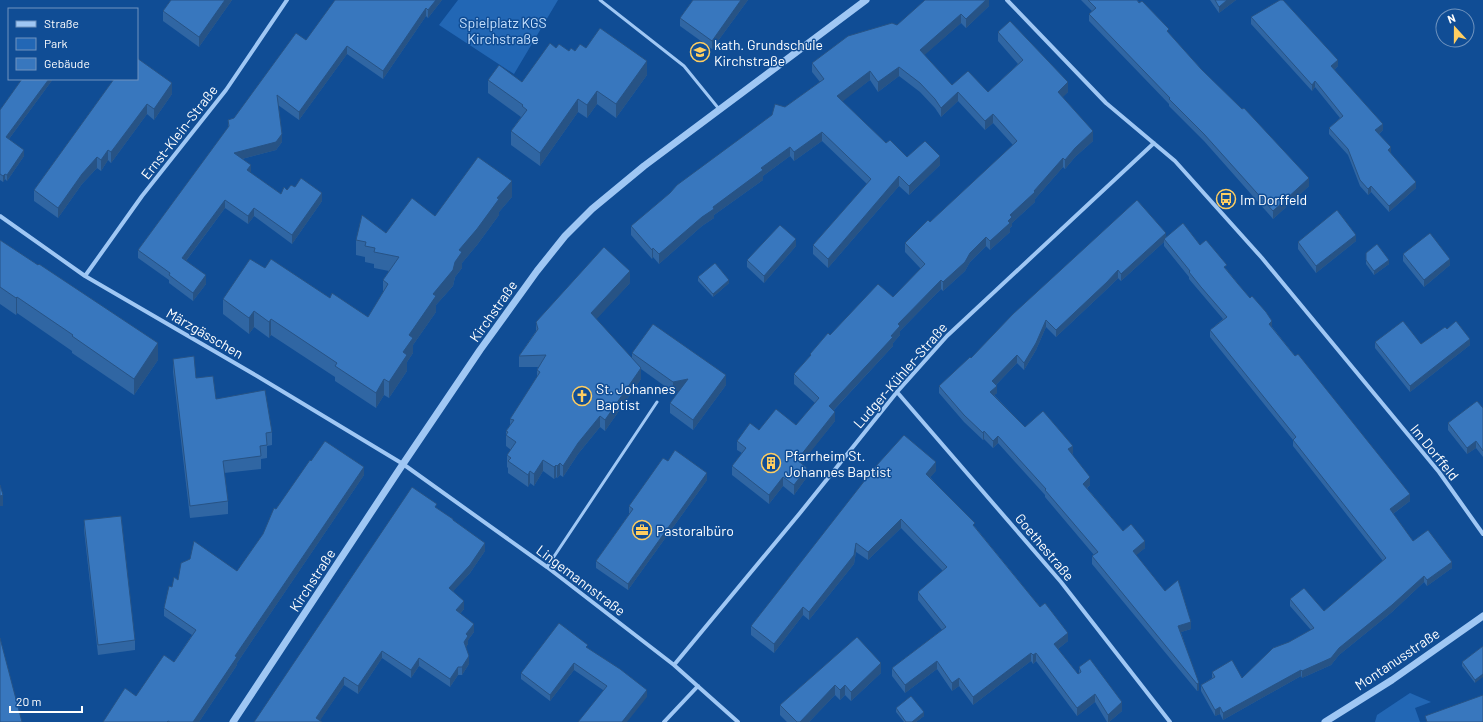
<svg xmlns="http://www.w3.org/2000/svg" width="1483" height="722" font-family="Barlow,sans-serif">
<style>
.green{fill:#2267b5}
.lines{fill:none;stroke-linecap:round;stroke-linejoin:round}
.service{stroke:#9fc7f4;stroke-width:3}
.minor{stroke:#9fc7f4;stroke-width:4}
.tertiary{stroke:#9fc7f4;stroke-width:7}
.wall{fill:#3066a3}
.shaded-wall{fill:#275385}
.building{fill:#3877be;stroke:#275385}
.labels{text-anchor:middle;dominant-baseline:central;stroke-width:3;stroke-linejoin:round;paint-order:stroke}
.park-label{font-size:14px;fill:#c7e1fe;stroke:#104d95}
.poi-label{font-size:14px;fill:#fff;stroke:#104d95;text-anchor:start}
.street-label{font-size:14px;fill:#fff;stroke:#104d95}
</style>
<rect width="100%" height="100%" fill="#104d95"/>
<path class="green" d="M458 0H558L514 74 439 25Z
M1410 693 1431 702 1415 708 1420 722H1375L1377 715Z"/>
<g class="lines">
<path class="service" d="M600 0 684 66 719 109
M547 567 657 402"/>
<path class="minor" d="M1007 0 1106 103 1175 161 1262 258 1439 472 1483 534
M0 216 85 276 257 376 403 464 547 567 674 665 738 722
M85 276 142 196 226 90 287 0
M897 392 1061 582 1170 722
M674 665 800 513 897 392 947 336 1154 143
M664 722 698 686"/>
<path class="tertiary" d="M233 722 403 464 480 350 537 271 565 236 592 209 644 166 866 0
M1325 722 1392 680 1483 616"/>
</g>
<path class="wall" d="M171 0H232L199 47 163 21V11Z
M442 0 428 18 426 16 383 79 347 54 299 120 278 105 282 142 276 150 242 159 251 173 281 194 287 190 295 187 322 201 292 244 254 216 248 224 225 208 186 261 206 284 193 301 169 283V280L138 258V250L228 128V120L234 118 306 40Z
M693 0H748L712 49 680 26V18Z
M989 0V6L966 28 961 23 924 55 952 85 988 92 1018 64 998 41V32L1068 92 1062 97 1093 141 1075 157 1065 169 1063 167 1035 199V202L1012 223V226L1010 228V232L990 250 986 246 970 262 965 271 943 291 941 289 900 331V335L893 343V346L834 410 835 421 801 463 807 477 794 495 783 486 769 504 732 475V466L742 453 737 450V441L759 430 796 425 815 403 794 384V374L810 356V354L830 335 893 297 921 269 905 252V243L930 222 1013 145 993 123 985 130 958 101 941 117 935 108 920 92 899 76 878 92 870 80 842 101 886 143 907 157 940 165 909 195 899 186 828 268 813 254V245L867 184 822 141 794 161 790 156 763 176V180L714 215V218L702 226 659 264 653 257 652 259 631 235V226L785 107 820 82 812 72V63L897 25Z
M1081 0H1137L1169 34 1309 186 1273 219 1204 141 1169 106V104L1089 21V14L1092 11Z
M1210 0H1236L1219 13Z
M1251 17 1338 66 1334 70 1383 130 1379 134 1391 153V154L1416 188 1389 212 1371 192 1368 195 1360 186 1348 155 1329 134V128L1340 118 1315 87 1312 91 1251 24Z
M556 48 569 51H575L586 48 647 75 616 118 597 104 587 118 578 112 540 166 511 145V131L521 117 488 93V80L522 82Z
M22 79H53L9 139 24 156 7 181 5 179 3 182 0 180V110Z
M114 79 172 94 154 120 147 114 111 163 108 160 101 171 97 168 82 184 58 218 34 201V190Z
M512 197 499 212V215L477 245 462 263V268L455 277 453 286 436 305V312L413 345V353L407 362V371L389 398 384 395 376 408 335 381V377L271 335 269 338 254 327 249 334 223 314V299L265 268 330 298 368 317 383 293V280L389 271 374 268V264L365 262V257L356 255V240L386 233 435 216Z
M1166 237 1200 245 1227 270 1410 501 1393 514 1413 541 1452 568 1427 586 1424 582 1392 612 1339 655 1331 665 1302 678 1301 676 1223 720 1220 714 1215 716 1201 691V685L1212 678V672L1242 678 1289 642 1311 630 1290 606V599L1324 611 1383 561 1293 446V440L1210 337V330L1223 319 1189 279V277L1164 246V242L1121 281 1118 278 1107 289 1056 337 1046 327 1036 350 1024 370 1017 363 996 385 997 393 994 395 1025 427 1073 453 1072 454 1090 485 1087 488 1123 531 1145 548 1136 555 1191 629 1181 632 1199 690 1197 691 1092 564V556L1094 555 1045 497V495L998 443 993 448 984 439 983 440 964 422 939 393V386L971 358Z
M0 240 158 360 134 395 72 353V351L17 313 16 315 0 304Z
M1356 241 1316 273 1298 249V242Z
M796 246 764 283 747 267V260Z
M1366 253 1389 264 1374 275 1366 264Z
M1403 254 1450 265 1424 287 1403 261Z
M698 277 729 283 713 297 698 281Z
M630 283 596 319 632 358V353L726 385 693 430 670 413V403L680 390 673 392 641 369V379L605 431 600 427 578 454 563 477 560 475 557 478 556 477 554 479 543 471 534 486 530 483 528 487 508 473V468L507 467V455L511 450 506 446V431L510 425V419L537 378V370L538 367H519V356L536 331V322Z
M1447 329 1470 345 1410 392 1375 348V342L1421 344Z
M173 359 216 399 272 432V445L267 446V458L261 459V469L224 473 228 501V514L190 518 173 372Z
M1483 408V457L1476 448 1467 454 1448 430V423Z
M311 461 364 475 237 663V665L199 722H103L136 696 174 662 192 635 164 616V608L172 587 178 580 237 571 263 534 276 509Z
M936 471 930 477 975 527 1068 641 1058 649 1078 674H1079V667L1122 711 1109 722H1107L1095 702 1077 716 1036 661 1033 664 1031 661 973 705 959 686 952 691 937 669 905 693 892 676V668L942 630 918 600V592L943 571 901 528 868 560 856 552 854 564 809 620 803 615 774 653 751 635V626Z
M707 480 628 590 596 568V561L630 513H629V506Z
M437 508 453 521 485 551 470 573 453 591 464 609 460 614 474 632 468 640V644L466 647 469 664 462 675H458L450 687 419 666 411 678 382 658 358 694 344 685 320 720 254 722Z
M84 520 135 640V650L98 655 84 530Z
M857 637 881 673 851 701 845 695 840 700 835 695 809 722H787L780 715V705Z
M1483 646 1475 683 1462 666V662Z
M588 648 647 697 603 690 574 670 550 701 521 679V673Z
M896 708 924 716 916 722H904L896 712Z"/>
<path class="shaded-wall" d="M225 0H232L199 47V37Z
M436 0H442L428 18V10Z
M741 0H748L712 49V41Z
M986 0H989V6L966 28V19Z
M1227 0H1236L1219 13V7Z
M426 8V16L383 79V71Z
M961 14V23L920 59V50Z
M347 46V54L299 120V112Z
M1338 60V66L1331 73V66Z
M647 61V75L616 118V104Z
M899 67V76L878 92V82Z
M870 71V80L837 106V96Z
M49 79H53L6 143V137Z
M1315 81V87L1312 91V85Z
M1068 82V92L1058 102V92Z
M172 83V94L154 120V109Z
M597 91V104L587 118V105Z
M958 92V101L941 117V108Z
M578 99V112L540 166V153Z
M147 104V114L111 163V152Z
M993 114V123L985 130V121Z
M1383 124V130L1375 137V130Z
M1093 131V141L1075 157 1065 169V160L1075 148Z
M822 132V141L794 161V152Z
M282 134V142L276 150 234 161V153Z
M790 147V156L763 176V180L714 215V218L702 226 659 264V254L702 217 713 207 761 168Z
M1391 147V153L1388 157V150Z
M24 150V156L7 181V175Z
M108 150V160L101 171V160Z
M940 156V165L909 195V186Z
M97 157V168L82 184 58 218V208L82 174Z
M1063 158V167L1035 199V202L1012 223V226L1010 228V232L990 250V241L1008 221 1010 215 1034 191Z
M251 165V173L247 170Z
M5 174V179L3 182V176Z
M899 176V186L828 268V259Z
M1309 178V186L1273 219V211Z
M512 181V197L499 212V215L477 245 462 263V268L455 277 453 286 436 305V312L413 345V353L407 362V371L389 398V382L403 352 409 335 433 294 455 262 459 250 497 198Z
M1416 182V188L1389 212V206Z
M1371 186V192L1368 195V189Z
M322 193V201L292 244V235Z
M225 200V208L182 266V258Z
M254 208V216L248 224V216Z
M1166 233V240L1164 239V242L1121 281V274Z
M1356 235V241L1316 273V266Z
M986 237V246L970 262 965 271 943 291V282L970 253Z
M796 239V246L764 283V276Z
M653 248V257L652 259V250Z
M1450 259V265L1424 287V280Z
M1389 260V264L1374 275V271Z
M1118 270V278L1107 289 1056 337V330Z
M630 271V283L591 325V313Z
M206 275V284L193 301V293Z
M729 280V283L713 297V294Z
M941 280V289L900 331V335L893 343V346L829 415V406L891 336 898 324Z
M17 297V313L16 315V298Z
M254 311V327L249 334V318Z
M271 319V335L269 338V322Z
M1046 320V327L1036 350 1024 370V363Z
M1272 321V328L1269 324Z
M1470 339V345L1410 392V386Z
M158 343V360L134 395V379Z
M1017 355V363L992 389V381Z
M641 368V379L605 431V420Z
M726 375V385L693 430V420Z
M384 379V395L376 408V393Z
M688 379V389L673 392V382Z
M997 386V393L990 399V392Z
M835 412V421L797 469V460Z
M600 416V427L578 454 563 477V466L578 443Z
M984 431V439L983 440V433Z
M998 436V443L993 448V441Z
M1476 441V448L1467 454V448Z
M1073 446V453L1068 457V449Z
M543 460V471L534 486V474Z
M936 462V471L926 482V474Z
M560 463V475L557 478V466Z
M556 465V477L554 479V467Z
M364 467V475L237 663V665L199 722H193L235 656Z
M807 468V477L794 495V485Z
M530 471V483L528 487V475Z
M707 473V480L628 590V584Z
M783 477V486L769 504V495Z
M1090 477V485L1083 491V484Z
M1410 494V501L1390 516V509Z
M3 495V506H0V496Z
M901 519V528L868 560V552Z
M1145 541V548L1133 558V551Z
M485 543V551L470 573 449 596V588Z
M856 543V552L854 564 809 620V612Z
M1452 562V568L1427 586V580Z
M1424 576V582L1392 612 1339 655 1331 665 1302 678V671L1339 648Z
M464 601V609L456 618V610Z
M803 607V615L774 653V644Z
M1191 622V629L1178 633V626Z
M474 624V632L468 640V644L464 650V642L466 634Z
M1068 633V641L1054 652V644Z
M382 651V658L358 694V686Z
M1031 653V661L973 705V697Z
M1036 653V661L1033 664V655Z
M469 656V664L462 675V667Z
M419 658V666L411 678V670Z
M937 661V669L905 693V685Z
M574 663V670L550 701V695Z
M881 663V673L851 701V692Z
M458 667V675L450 687V679Z
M1301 670V676L1223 720V713Z
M1483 674V677L1475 683V680Z
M344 677V685L319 722 316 718Z
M959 678V686L952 691V683Z
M1199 683V690L1197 691V684Z
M835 685V695L809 722H800Z
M845 685V695L840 700V690Z
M647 690V697L627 722H622Z
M1095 694V702L1077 716V708Z
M1122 702V711L1109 722H1108V715Z
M1220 707V714L1215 716V710Z
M924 712V716L916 722H912Z"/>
<path class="building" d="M171 0H225L199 37 163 11Z
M335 0H436L428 10 426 8 383 71 347 46 299 112 277 95 282 134 276 142 234 153 251 165 247 170 281 194 284 187 287 190 291 185 295 187 301 178 322 193 292 235 254 208 248 216 225 200 182 258 206 275 193 293 169 275 170 273 138 250 229 126 228 120 234 118 296 33 306 40Z
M693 0H741L712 41 680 18Z
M925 0H986L966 19 961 14 920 50 952 85 968 71 988 92 1023 60 998 32 1010 21 1068 82 1058 92 1093 131 1075 148 1065 160 1063 158 1034 191 1035 192 1010 215 1012 217 1008 221 1010 223 990 241 986 237 970 253 965 262 943 282 941 280 898 324 900 326 891 336 893 337 829 406 835 412 797 460 807 468 794 485 783 477 769 495 732 466 746 448 737 441 750 423 759 430 776 409 796 425 819 398 794 374 811 355 810 354 828 333 830 335 878 284 893 297 925 264 905 243 928 220 930 222 1017 141 993 114 985 121 958 92 941 108 935 99 920 83 899 67 878 82 870 71 837 96 886 143 890 140 907 157 925 141 940 156 909 186 899 176 828 259 813 245 871 179 822 132 794 152 790 147 761 168 763 170 713 207 714 209 702 217 659 254 653 248 652 250 631 226 670 193 677 185 772 115 775 104 785 107 824 79 812 63 848 36 892 23 897 25Z
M1088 0H1137L1139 3 1142 1 1169 29 1167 31 1201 69 1242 109 1244 108 1309 178 1273 211 1204 134 1169 99 1170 98 1089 14 1096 8Z
M1215 0H1227L1219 7Z
M1280 0H1283L1338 60 1331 66 1383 124 1375 130 1391 147 1388 150 1416 182 1389 206 1371 186 1368 189 1360 180 1348 149 1329 128 1343 116 1315 81 1312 85 1251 17Z
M600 28 647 61 616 104 597 91 587 105 578 99 540 153 511 131 527 110 522 106 523 105 488 80 499 65 522 82 550 43 556 48 559 44 569 51 571 48 575 51 580 44 586 48Z
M137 58 172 83 154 109 147 104 111 152 108 150 101 160 97 157 82 174 58 208 34 190 114 79H137Z
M22 79H49L6 137 24 150 7 175 5 174 3 176 0 174V110Z
M478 157 512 181 497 198 499 199 477 229 459 250 462 252 455 262 453 270 433 294 436 296 409 335 413 338 403 352 407 355 389 382 384 379 376 393 335 366 337 363 271 319 269 322 254 311 249 318 223 299 250 259 265 268 271 259 330 298 332 293 368 317 388 284 383 280 399 257 374 252 375 248 365 246 366 242 356 240 362 215 386 233 412 198 435 216Z
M1137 200 1166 233 1121 274 1118 270 1107 282 1056 330 1046 320 1036 343 1024 363 1017 355 992 381 997 386 990 392 1025 427 1043 411 1073 446 1068 449 1090 477 1083 484 1123 531 1131 524 1145 541 1133 551 1165 591 1178 580 1191 622 1178 626 1199 683 1197 684 1092 556 1098 552 1045 490 1046 489 998 436 993 441 984 431 983 433 964 415 939 386 970 357 971 358 1013 314Z
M1337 210 1356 235 1316 266 1298 242Z
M1183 223 1200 245 1206 240 1227 265 1224 267 1238 284 1250 298 1252 296 1266 312 1272 321 1269 324 1295 356 1298 354 1410 494 1390 509 1413 541 1428 530 1452 562 1427 580 1424 576 1392 605 1339 648 1331 658 1302 671 1301 670 1223 713 1220 707 1215 710 1201 685 1215 677 1212 672 1232 660 1242 678 1273 648 1289 642 1314 628 1290 599 1304 588 1324 611 1386 558 1293 440 1296 437 1210 330 1227 317 1201 287 1189 272 1190 271 1164 239Z
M780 225 796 239 764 276 747 260Z
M1430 233 1450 259 1424 280 1403 254Z
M0 240 38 265 39 264 158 343 134 379 72 336 73 335 17 297 16 298 0 287Z
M1377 244 1389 260 1374 271 1366 260V253Z
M604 247 630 271 591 313 641 368 605 420 600 416 578 443 563 466 560 463 557 466 556 465 554 467 543 460 534 474 530 471 528 475 508 461 511 458 507 455 516 442 506 435 508 432 506 431 514 420 510 419 540 372 537 370 546 355 519 356 538 329 536 322Z
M715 263 729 280 713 294 698 277Z
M1403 321 1421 344 1445 327 1447 329 1456 321 1470 339 1410 386 1375 342Z
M653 324 726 375 693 420 670 403 688 379 673 382 632 353Z
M194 356 196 378 213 376 216 399 265 390 272 432 266 433 267 445 260 446 261 456 223 461 228 501 190 506 173 359Z
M1477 401 1483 408V451L1476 441 1467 448 1448 423Z
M904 435 936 462 926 474 975 523 973 525 1040 607 1045 603 1068 633 1054 644 1078 674 1081 672 1079 667 1090 659 1122 702 1108 715 1095 694 1077 708 1036 653 1033 655 1031 653 973 697 959 678 952 683 937 661 905 685 892 668 946 627 918 592 947 567 901 519 868 552 856 543 854 555 809 612 803 607 774 644 751 626 876 466Z
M325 441 364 467 235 656 237 657 193 722H170L168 721 167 722H103L125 688 136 696 164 655 174 662 196 630 164 608 169 586 172 587 174 577 178 580 181 563 190 559 194 541 237 571 263 534 274 508 276 509 310 460 311 461Z
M675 450 707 473 628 584 596 561 633 509 629 506 663 458 668 461Z
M0 485 3 495 0 496Z
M412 487 437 504 435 507 453 519V520L485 543 470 565 449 588 464 601 456 610 474 624 466 634 468 636 464 642 469 656 462 667H458L450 679 419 658 411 670 382 651 358 686 344 677 316 718 322 722H254Z
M121 516 135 640 98 645 84 520Z
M559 623 588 645 586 647 620 669 647 690 622 722H578L607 686 574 663 550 695 521 673Z
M857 637 881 663 851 692 845 685 840 690 835 685 800 722H797L780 705Z
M0 638 22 722H0Z
M1483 646V674L1475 680 1462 662Z
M1483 695V722H1427L1425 716Z
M911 696 924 712 912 722H906L896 708Z"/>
<defs>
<symbol id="school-ring" viewBox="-11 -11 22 22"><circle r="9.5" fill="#104d95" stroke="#ffce61" stroke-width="1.5"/><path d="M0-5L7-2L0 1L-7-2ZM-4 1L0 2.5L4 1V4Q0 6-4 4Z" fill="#ffce61"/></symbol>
<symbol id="bus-ring" viewBox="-11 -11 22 22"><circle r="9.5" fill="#104d95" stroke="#ffce61" stroke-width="1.5"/><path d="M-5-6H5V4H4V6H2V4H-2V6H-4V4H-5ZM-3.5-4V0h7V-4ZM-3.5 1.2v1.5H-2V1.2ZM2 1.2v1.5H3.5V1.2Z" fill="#ffce61"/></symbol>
<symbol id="church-ring" viewBox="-11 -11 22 22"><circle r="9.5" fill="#104d95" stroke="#ffce61" stroke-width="1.5"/><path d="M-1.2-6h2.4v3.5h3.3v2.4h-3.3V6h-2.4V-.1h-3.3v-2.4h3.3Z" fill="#ffce61"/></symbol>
<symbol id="building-ring" viewBox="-11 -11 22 22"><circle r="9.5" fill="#104d95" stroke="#ffce61" stroke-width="1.5"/><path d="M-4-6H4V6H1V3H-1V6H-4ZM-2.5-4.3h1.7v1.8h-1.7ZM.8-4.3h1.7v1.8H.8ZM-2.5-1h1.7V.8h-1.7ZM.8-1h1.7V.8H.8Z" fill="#ffce61"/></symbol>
<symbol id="office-ring" viewBox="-11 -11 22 22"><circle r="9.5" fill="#104d95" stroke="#ffce61" stroke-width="1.5"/><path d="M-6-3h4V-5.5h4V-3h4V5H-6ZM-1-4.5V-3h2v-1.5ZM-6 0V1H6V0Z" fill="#ffce61"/></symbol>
</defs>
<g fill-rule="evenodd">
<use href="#school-ring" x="689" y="41" width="22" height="22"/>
<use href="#bus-ring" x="1215" y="188" width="22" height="22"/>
<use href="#church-ring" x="571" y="385" width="22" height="22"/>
<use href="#building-ring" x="760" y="452" width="22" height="22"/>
<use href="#office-ring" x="631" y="519" width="22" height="22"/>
</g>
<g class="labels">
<g class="park-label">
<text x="503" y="22">Spielplatz KGS<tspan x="503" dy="16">Kirchstraße</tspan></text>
</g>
<g class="poi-label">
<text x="714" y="44">kath. Grundschule<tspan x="714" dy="16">Kirchstraße</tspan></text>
<text x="1240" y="199">Im Dorffeld</text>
<text x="596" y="388">St. Johannes<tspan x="596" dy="16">Baptist</tspan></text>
<text x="785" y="455">Pfarrheim St.<tspan x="785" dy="16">Johannes Baptist</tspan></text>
<text x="656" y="530">Pastoralbüro</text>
</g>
<g class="street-label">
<text transform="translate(179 132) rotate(-52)">Ernst-Klein-Straße</text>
<text transform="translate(493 311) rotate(-55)">Kirchstraße</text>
<text transform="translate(205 333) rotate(30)">Märzgässchen</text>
<text transform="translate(900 375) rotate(-49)">Ludger-Kühler-Straße</text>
<text transform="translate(1435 452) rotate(51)">Im Dorffeld</text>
<text transform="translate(1045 547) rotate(50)">Goethestraße</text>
<text transform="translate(312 580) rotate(-57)">Kirchstraße</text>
<text transform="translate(581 580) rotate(37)">Lingemannstraße</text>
<text transform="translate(1397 659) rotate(-34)">Montanusstraße</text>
</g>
</g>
<rect x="8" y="8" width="130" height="72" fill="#104d95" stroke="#7094bf"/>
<rect x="16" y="21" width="20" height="6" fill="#9fc7f4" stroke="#7094bf"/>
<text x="44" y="28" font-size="12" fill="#ffffff">Straße</text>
<rect x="16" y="38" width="20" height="12" fill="#2267b5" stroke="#7094bf"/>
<text x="44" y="48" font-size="12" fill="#ffffff">Park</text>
<rect x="16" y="58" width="20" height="12" fill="#3877be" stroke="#7094bf"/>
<text x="44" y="68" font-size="12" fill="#ffffff">Gebäude</text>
<g transform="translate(1455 28) rotate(339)"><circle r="19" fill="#104d95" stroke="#7094bf"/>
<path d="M0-3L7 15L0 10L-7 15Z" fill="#ffce61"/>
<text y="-6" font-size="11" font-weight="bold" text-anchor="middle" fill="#ffffff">N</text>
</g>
<path d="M10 706v6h72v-6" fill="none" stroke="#ffffff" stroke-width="2"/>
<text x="16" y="706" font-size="12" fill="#ffffff" stroke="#104d95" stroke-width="3" paint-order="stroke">20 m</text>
</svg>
